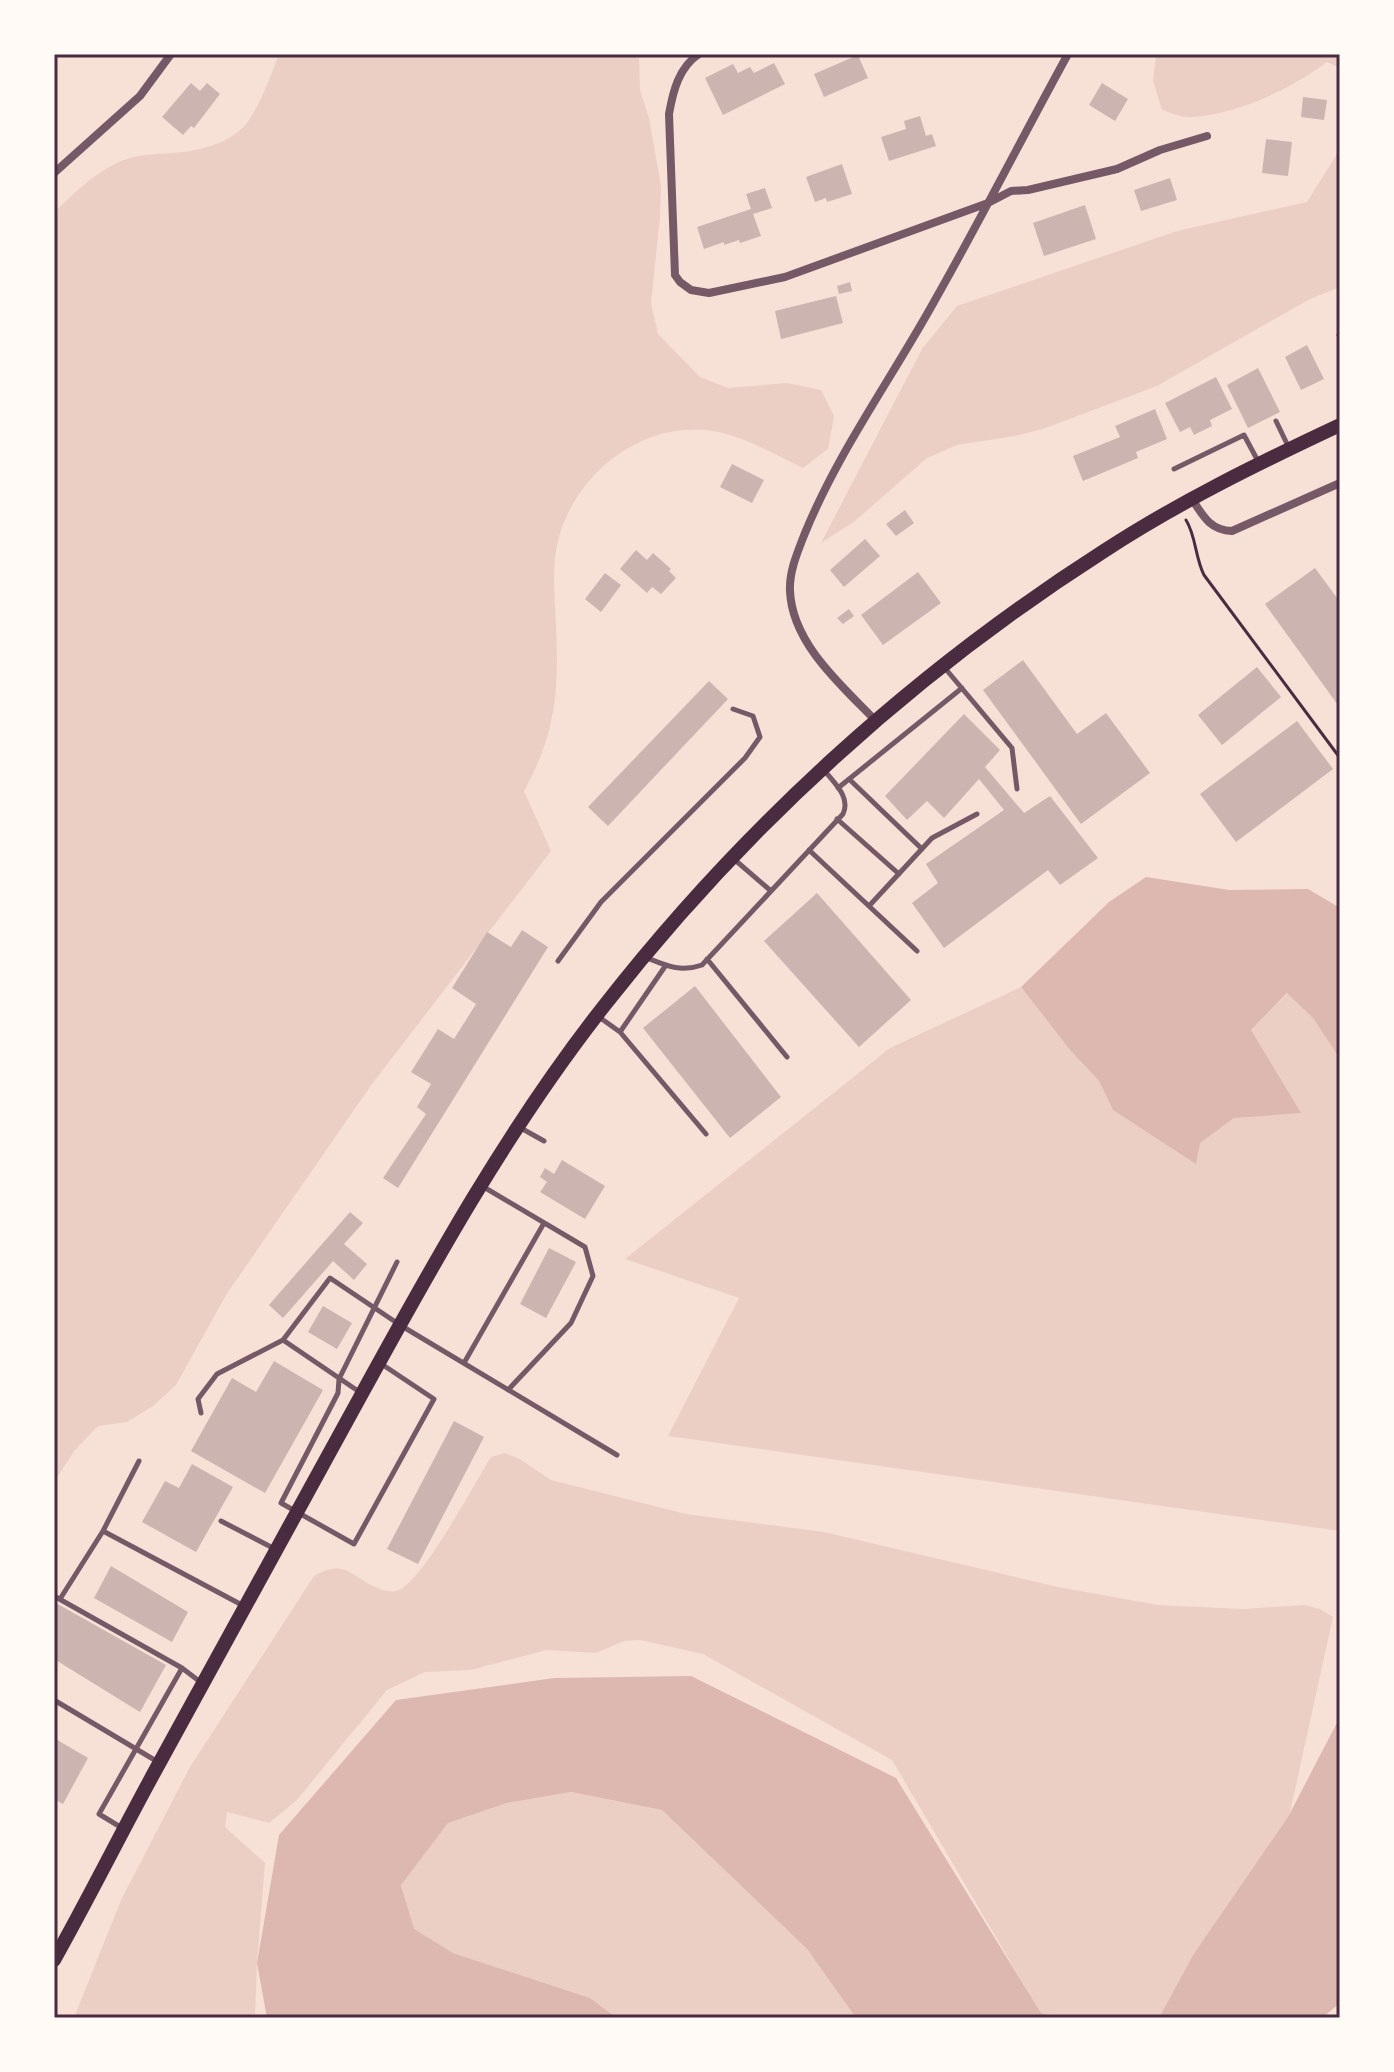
<svg xmlns="http://www.w3.org/2000/svg" width="1394" height="2072" font-family="Manrope,sans-serif">
<style>
.green{fill:#ebcfc5}
.water{fill:#dcb8b0}
.building{fill:#ccb4b1}
.lines{fill:none;stroke-linecap:round;stroke-linejoin:round}
.path{stroke:#4a2c40;stroke-width:3}
.service{stroke:#755966;stroke-width:5}
.minor{stroke:#755966;stroke-width:8}
.secondary{stroke:#4a2c40;stroke-width:14}
.neatline{fill:none;stroke:#4a2c40;stroke-width:3}
</style>
<rect width="100%" height="100%" fill="#f7e1d7"/>
<path class="green" d="M279 54H639L640 90 649 118 661 186 660 217 651 303 658 334 700 377 728 388 787 383 821 390 834 416 828 449 803 468C776 455 749 439 719 432 647 417 575 471 558 541 551 568 555 598 556 626 559 691 556 733 524 791L551 851 372 1084 226 1295 176 1385 153 1406 127 1422 98 1426 75 1450 54 1482V212C74 194 93 174 117 163 139 152 160 155 183 152 201 150 226 143 240 130 257 116 271 75 279 54Z
M1156 54H1340V68L1327 62C1289 90 1240 113 1193 117 1183 118 1171 113 1162 110L1153 81Z
M1340 149V287L1310 299 1157 386 1043 429 1015 436 957 445 927 458 855 521 821 543 922 349 957 306 1177 231 1307 202Z
M1021 987 1070 1050 1099 1081 1113 1110 1200 1143 1234 1118 1251 1030 1288 993 1313 1018 1340 1059V1531L668 1436 739 1298 625 1259 890 1048Z
M505 1453 520 1459 551 1480 686 1514 824 1532 1058 1587 1158 1605 1243 1609 1304 1605 1320 1609 1333 1617 1289 1817 1193 1955 1161 2014 1157 2018H1060L1041 2014 892 1760 703 1654 640 1640 624 1641 596 1653 546 1650 471 1670 425 1672 387 1690 296 1801 269 1823 227 1812 225 1827 265 1863 257 1963 255 2018H74L121 1900 190 1767 314 1576C345 1559 349 1575 375 1587 383 1591 392 1593 399 1590 424 1579 474 1484 491 1457Z
M571 1792 662 1810 807 1949 856 2018H617L590 1998 453 1953 413 1929 401 1884 448 1823 507 1803Z"/>
<path class="water" d="M1146 877 1229 890 1308 889 1340 908V1059L1313 1018 1287 993 1251 1030 1301 1113 1234 1118 1200 1143 1196 1164 1113 1110 1099 1081 1070 1050 1021 987 1109 902Z
M691 1676 896 1778 1041 2013 1060 2018H856L807 1949 662 1810 571 1792 507 1803 448 1823 401 1885 414 1929 453 1953 590 1998 617 2018H267L257 1963 279 1835 396 1700 554 1678Z
M1340 1717V2003L1322 2018H1157L1161 2014 1193 1955 1288 1817Z"/>
<path class="building" d="M858 55 868 78 824 97 814 74Z
M774 63 785 84 723 115 705 78 733 64 738 73 750 67 754 73Z
M191 83 200 91 207 83 220 94 194 128 191 126 183 135 162 117Z
M1102 83 1128 99 1115 121 1089 105Z
M1303 97 1327 100 1324 120 1301 117Z
M920 116 926 136 932 134 936 146 889 161 881 137 906 129 904 121Z
M1266 139 1292 142 1288 176 1262 173Z
M842 164 852 194 827 202 826 198 815 202 806 177Z
M1170 178 1177 200 1141 211 1134 190Z
M765 188 772 208 753 214 761 236 740 243 739 240 724 245V242L704 249 697 227 751 209 746 194Z
M1085 205 1096 239 1044 256 1033 223Z
M850 282 852 291 839 294 837 286Z
M836 296 843 323 781 339 775 311Z
M1307 345 1324 379 1301 390 1285 357Z
M1258 368 1280 412 1248 428 1227 385Z
M1216 377 1232 409 1210 420 1212 426 1194 435 1190 427 1180 432 1165 403Z
M1155 409 1167 439 1136 452 1138 458 1083 481 1073 456 1120 437 1115 426Z
M732 464 764 480 752 503 720 487Z
M905 510 914 523 896 536 886 524Z
M865 539 880 556 844 587 830 570Z
M636 550 647 560 653 553 671 569 669 571 676 578 661 594 652 587 647 593 620 569Z
M1315 568 1340 602V708L1265 604Z
M918 572 941 603 883 645 861 615Z
M605 573 621 585 601 612 585 599Z
M849 609 854 616 843 624 837 618Z
M1023 660 1077 734 1106 713 1150 773 1081 824 983 690Z
M1257 667 1281 697 1222 745 1198 715Z
M709 681 728 699 608 826 588 807Z
M964 714 1000 750 985 767 1024 813 1050 796 1098 858 1060 885 1048 870 944 948 912 903 938 883 926 864 1004 810 979 779 944 818 927 801 907 820 885 796Z
M1297 721 1333 769 1236 842 1200 794Z
M817 893 911 1000 859 1047 764 941Z
M522 930 548 947 398 1188 383 1178 426 1114 417 1107 431 1084 411 1072 438 1029 454 1039 476 1004 452 988 487 932 511 947Z
M695 986 781 1097 730 1138 643 1028Z
M562 1160 605 1186 585 1219 540 1192 547 1182 540 1177 545 1168 554 1174Z
M350 1212 363 1223 344 1244 367 1264 354 1280 333 1261 283 1318 269 1305Z
M549 1248 576 1262 546 1318 520 1304Z
M323 1306 352 1323 337 1349 308 1332Z
M274 1361 323 1390 265 1493 191 1451 232 1378 256 1392Z
M454 1421 484 1437 418 1564 387 1549Z
M192 1464 233 1487 196 1552 142 1522 165 1481 179 1488Z
M111 1566 188 1612 172 1642 94 1598Z
M54 1602 166 1665 140 1712 54 1659Z
M54 1738 88 1758 63 1804 54 1799Z"/>
<g class="lines">
<path class="path" d="M1186 520C1196 536 1195 557 1204 575L1340 758"/>
<path class="service" d="M1339 335 1340 336
M1276 421 1289 448
M1174 469 1244 435 1259 463
M944 667 1012 748 1017 789
M849 779 922 849
M838 788 962 688
M837 819 899 874
M809 850 917 951
M735 860 771 891
M869 906 932 838 977 814
M645 957C665 965 680 973 702 965L843 814C851 797 834 783 824 770
M707 959 787 1057
M558 961 601 902 745 758 760 737 753 716 733 709
M599 1017 620 1032 706 1134
M620 1032 666 965
M519 1127 544 1141
M482 1186 585 1247 593 1276 571 1323 508 1390
M283 1340 330 1278 400 1325 617 1455
M380 1363 434 1399 354 1544 281 1503 338 1393 339 1379 397 1262
M464 1363 544 1223
M201 1413 198 1399 217 1374 283 1340 361 1393
M221 1521 273 1548
M103 1531 242 1605
M54 1596 182 1668 203 1684
M60 1599 103 1531 139 1461
M54 1700 158 1762
M122 1828 99 1814 182 1668"/>
<path class="minor" d="M699 54C679 67 673 91 669 114L675 275 680 282 691 290 709 293 785 277 988 203 1011 191 1028 190 1117 169 1160 150 1207 136
M54 173 140 96 171 54
M1192 499C1203 516 1210 530 1232 531L1340 483
M875 720C841 685 792 643 790 591 789 571 798 551 805 533 839 450 892 378 935 300 981 219 1023 136 1068 54"/>
<path class="secondary" d="M54 1960C91 1894 124 1827 161 1760 227 1640 292 1519 359 1399 433 1264 508 1128 604 1006 743 828 913 673 1104 551 1179 502 1259 463 1340 425"/>
</g>
<rect width="1394" height="2072" fill="none" stroke="#fffaf5" stroke-width="112"/>
<rect x="56" y="56" width="1282" height="1960" class="neatline"/>
</svg>
